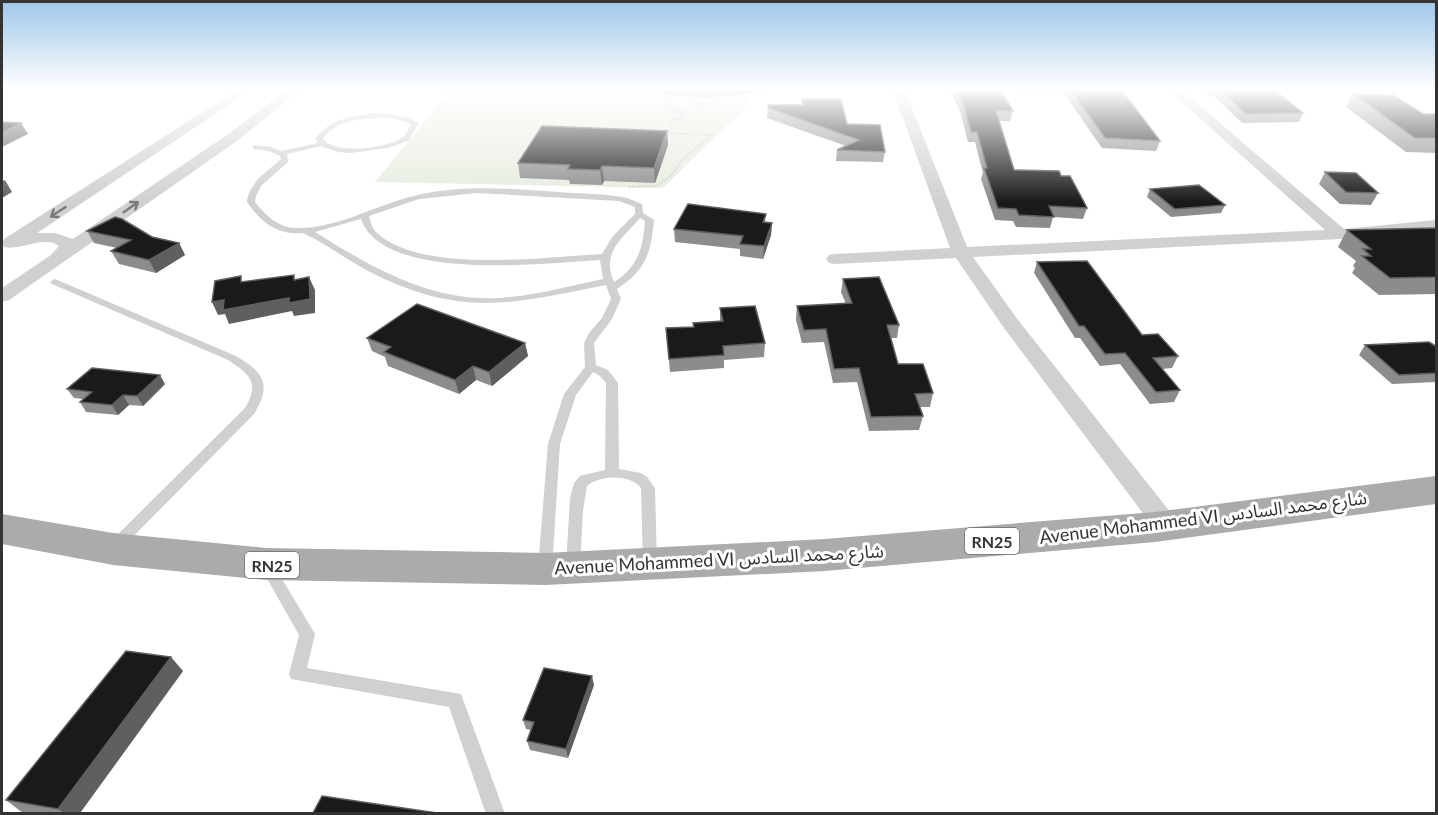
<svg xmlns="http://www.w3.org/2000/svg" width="1438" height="815" font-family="Lato,'Noto Sans Arabic',sans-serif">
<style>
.green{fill:#e6ecdf}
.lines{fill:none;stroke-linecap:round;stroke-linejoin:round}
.path{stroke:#cdcdcd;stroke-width:2;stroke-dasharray:1.5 1.5;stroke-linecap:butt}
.lane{fill:#d0d0d0;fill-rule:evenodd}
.street{fill:#d0d0d0;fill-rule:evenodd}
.primary{fill:#ababab;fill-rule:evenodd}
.wall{fill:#8c8c8c}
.shaded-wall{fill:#5f5f5f}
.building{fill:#1a1a1a;stroke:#5f5f5f;stroke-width:1.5}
.oneway{stroke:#7a7a7a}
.labels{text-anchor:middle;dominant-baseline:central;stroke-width:6;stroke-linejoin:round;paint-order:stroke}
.shield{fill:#fff;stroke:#707070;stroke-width:1.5}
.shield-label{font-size:16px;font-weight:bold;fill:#333}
.street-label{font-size:18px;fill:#333;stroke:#fff}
</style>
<rect width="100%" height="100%" fill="#fff"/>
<path class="green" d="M452 88H746L750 96 749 104 663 188 375 182Z"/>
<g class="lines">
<path class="path" d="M683 112 695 113 697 107H702L705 97
M629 187 656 186 672 175 682 160 711 135 668 133 673 119H681L683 112H670L672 106H667L672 95"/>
<path class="lane" d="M379 113 406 117 419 123 408 141 388 148 350 153 338 152 321 146 287 154 288 162 261 186 256 196 255 202C265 215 279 228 296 228 338 229 377 204 418 195 464 184 512 189 559 192 581 194 604 193 627 198L642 204 643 213 654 220C651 253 646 270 617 289L621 299 612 319 594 343 596 365 608 370 618 383 619 469 641 473 647 477 655 488 657 564 655 568 650 570 645 568 643 564 641 488C630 474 600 475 587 486L583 510 580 566 578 570 573 572 568 570 566 566 570 498 574 483 580 476 605 470 606 383 600 376 593 372 576 395 560 444 552 568 550 572 545 574 540 572 538 568 548 444 564 394 585 367 584 343 589 333 602 318 611 299 606 285C511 304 461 318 370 272 349 261 329 246 307 235 302 232 296 234 290 233 270 230 258 218 247 202 249 182 267 172 281 159L280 156 269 151 253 149V145L271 147 281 151 318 143 315 139C330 118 355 115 379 113ZM379 118H393L411 124C409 128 407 133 404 136 390 149 334 155 323 139 335 121 358 119 379 118ZM477 193 619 201 635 207V214L613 236 602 254C545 257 421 274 377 233 372 229 371 222 369 216L419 199ZM640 218 645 221C643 248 638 267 614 282 601 252 622 239 640 218ZM361 219C383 283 547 263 600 260L603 279C569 286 534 296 499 298 431 302 371 267 315 232Z
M55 279 236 356C264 372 272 385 254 414L120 550 115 552 110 550 108 546 110 542 245 408C260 383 250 374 228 360L52 284 50 282Z
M268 562 273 564 315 634 307 668 461 694 505 814H486L449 707 291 679 289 674 299 635 261 568 263 564Z"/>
<path class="street" d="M240 88H254L37 233H55L73 239 227 135 289 88H303L237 141 9 300 2 302V288L51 255 59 246C44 235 21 251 4 247L2 243 4 239Z
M892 88H904L967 247 1325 230 1166 88H1179L1344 229 1436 220V230L1340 239 973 257 1018 320 1175 518 1179 525 1175 532 1166 535 1157 532 1004 328 956 258 835 264 829 263 826 259 829 255 835 254 950 248Z"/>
<path class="primary" d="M1436 476V504L1155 542 825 571 545 585 266 580 113 565 2 544V514L113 533 266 548 545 553 825 539 1155 512Z"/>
</g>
<path class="wall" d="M662 88H772L733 96 713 95 712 98 662 94Z
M949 88H1120L1160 141 1156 151 1102 148 1063 92 1000 89 1013 111 1010 121H999L1014 170 1061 176 1087 208 1083 219 1053 217 1050 228 1016 227 1013 221 995 220 981 179 983 173 975 142H968L961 114Z
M1201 88H1272L1303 113 1299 122 1242 123 1213 95 1207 94Z
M1353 94 1423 114H1437V153L1406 152 1346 107Z
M802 99 847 124 885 152 883 162 836 161 837 150 846 146 767 118 768 108 802 105Z
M667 131 668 145 655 183 604 181 602 185 570 184 569 180 520 178 518 163Z
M1325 172 1378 193 1371 205 1340 204 1319 184Z
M1150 189 1225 205 1221 213 1171 217 1147 197Z
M766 214 765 222 772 223 771 235 763 259 740 256V249L675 242 674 229Z
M1437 228V294L1379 295 1352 273 1355 268 1353 266 1356 261 1338 247 1347 230Z
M87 231 152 237 179 243 185 255 156 273 119 264 111 251 117 248 94 243Z
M1037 262 1142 335 1178 356 1172 368 1162 369 1180 390 1174 402 1150 404 1120 364 1100 366 1080 338H1075L1034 273Z
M843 279 899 325 897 338H891L898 364 933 393 930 407H920L923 416 919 430 869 431 857 382 833 383 824 342 802 343 796 320 797 306 846 304 841 292Z
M720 308 765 343 764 357 724 360V368L670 372 666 328 693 327 720 321Z
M367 338 525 343 528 356 492 386 476 380 459 394 388 366 385 357 372 351Z
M1365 345 1437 347V382L1392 384 1359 355Z
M165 384 143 406 129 405 118 415 86 412 80 402 83 399 74 398 67 389Z
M183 671 80 813H23L6 800Z
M594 685 568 758 530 750 527 741 531 730 526 729 523 720Z"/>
<path class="shaded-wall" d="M733 88H772L733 96Z
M21 123 28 134 2 147V133Z
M667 131 668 145 655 183 654 168Z
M602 166 604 181 602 185 600 170Z
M5 180 12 192 2 198V181Z
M772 223 771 235 763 259 764 246Z
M179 243 185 255 156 273 149 260Z
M309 277 315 290V313L294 316 292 311 229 324 225 314 218 315 212 302 224 300Z
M525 343 528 356 492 386 489 372Z
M473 366 476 380 459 394 455 380Z
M160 375 165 384 143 406 137 396Z
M123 395 129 405 118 415 112 405Z
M171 657 183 671 80 813H64L58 809Z
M592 676 594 685 568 758 566 749Z"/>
<path class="building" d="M955 88H999L1013 111H996L1014 170 1059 171 1061 176H1070L1087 208 1049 206 1054 217 1019 215 1016 209 998 208 984 168H987L977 132H971L963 104Z
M1069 88H1120L1160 141 1105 138Z
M1218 88H1272L1303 113 1246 114Z
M1353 94 1393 95 1423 114H1437V138H1415Z
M802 99H841L847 124 880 125 885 152 837 150 859 140 768 108V105H803Z
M2 122 21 123 2 133Z
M542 126 667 131 654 168 602 166 600 170 568 169 570 165 518 163Z
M1325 172 1356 173 1378 193 1346 192Z
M1199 185 1225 205 1175 209 1150 189Z
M688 204 766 214 763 222 772 223 764 246 740 244 743 236 674 229Z
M115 217 122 219 152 237 179 243 149 260 111 251 131 240 87 231Z
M1437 228V277L1390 278 1362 256H1371L1363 249H1371L1347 230Z
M1087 261 1142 335 1158 334 1178 356 1153 358 1180 390 1156 392 1125 353 1105 354 1084 326H1079L1037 262Z
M294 275V280L309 277 310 299 289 303V298L223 310 224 300 212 302 215 281 241 276V282Z
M879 277 899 325H887L898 364H923L933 393 915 394 923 416 871 417 859 368 834 369 826 329 804 330 797 306 852 303 843 279Z
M417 304 525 343 489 372 473 366 455 380 384 352 391 347 367 338Z
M755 306 765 343 723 346 724 355 669 359 666 328 694 327 693 323 723 321 720 308Z
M1429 342 1437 347V373L1399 375 1365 345Z
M92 368 160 375 137 396 123 395 112 405 80 402 92 392 67 389Z
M126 651 171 657 58 809 6 800Z
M544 668 592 676 566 749 527 741 534 722 523 720Z
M322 796 437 813H313Z"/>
<defs><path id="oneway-shaft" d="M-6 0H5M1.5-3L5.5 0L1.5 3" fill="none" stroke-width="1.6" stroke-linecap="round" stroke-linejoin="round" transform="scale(1.5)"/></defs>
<g class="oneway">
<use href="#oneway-shaft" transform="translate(131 207) rotate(-35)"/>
<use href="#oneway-shaft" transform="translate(58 212) rotate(147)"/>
</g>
<linearGradient id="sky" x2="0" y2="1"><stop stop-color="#9ec6ea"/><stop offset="0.44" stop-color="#fff"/><stop offset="1" stop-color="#fff" stop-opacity="0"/></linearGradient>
<rect width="1438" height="202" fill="url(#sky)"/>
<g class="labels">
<g class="shield">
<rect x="965" y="528" width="54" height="26" rx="4.5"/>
<rect x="245" y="552" width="54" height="26" rx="4.5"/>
</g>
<g class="shield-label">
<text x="992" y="541">RN25</text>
<text x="272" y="565">RN25</text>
</g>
<g class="street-label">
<text transform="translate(1203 517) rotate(-7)">Avenue Mohammed VI شارع محمد السادس</text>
<text transform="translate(719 559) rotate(-3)">Avenue Mohammed VI شارع محمد السادس</text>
</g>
</g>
<rect width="1438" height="815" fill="none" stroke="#333333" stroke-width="6"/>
</svg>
